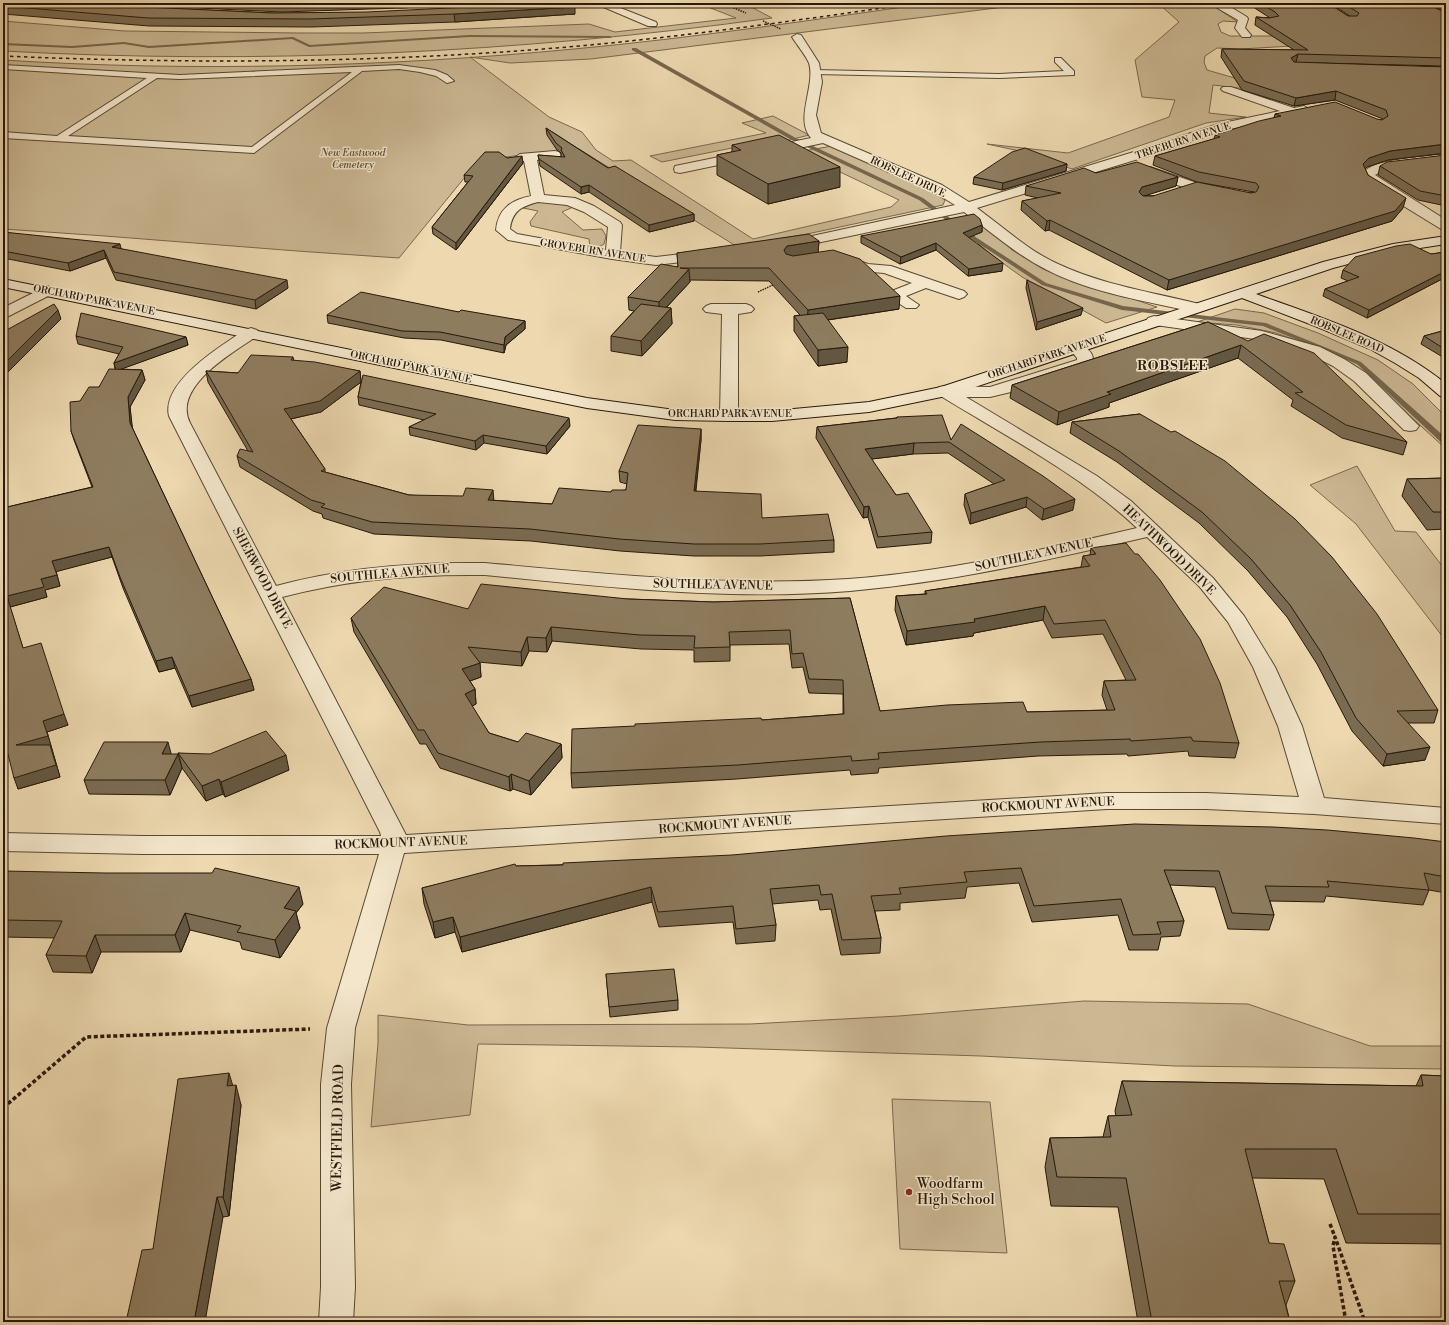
<svg xmlns="http://www.w3.org/2000/svg" width="1449" height="1325" font-family="'Libre Bodoni',serif">
<style>
.green{fill:#cbb893;stroke:#79684e}
.lines{fill:none;stroke-linecap:round;stroke-linejoin:round}
.stream{fill:#76654b;fill-rule:evenodd}
.lane-casing{stroke:#584932;stroke-width:2}
.street-casing{stroke:#584932;stroke-width:2}
.secondary-casing{stroke:#271909;stroke-width:2}
.path-far1{stroke:#271909;stroke-width:1.5;stroke-dasharray:1.5 1;stroke-linecap:butt}
.path{stroke:#271909;stroke-width:3.5;stroke-dasharray:4 2.5;stroke-linecap:butt}
.lane{fill:#f3e6cb;fill-rule:evenodd}
.street{fill:#f3e6cb;fill-rule:evenodd}
.secondary{fill:#f3e6cb;fill-rule:evenodd}
.rail{stroke:#271909;stroke-width:1.5;stroke-dasharray:3.5 3.5;stroke-linecap:butt}
.wall{fill:#7a6b52;stroke:#271909}
.shaded-wall{fill:#635742;stroke:#271909}
.building{fill:#8e7c5f;stroke:#271909}
.poi-dot{fill:#8f2418;stroke:#f3e6cb;stroke-width:1.5}
.labels{text-anchor:middle;dominant-baseline:central;stroke-width:3;stroke-linejoin:round;paint-order:stroke}
.far-street-label{font-size:10px;fill:#271909;stroke:#f3e6cb}
.far-park-label{font-size:10px;font-style:italic;fill:#584932;stroke:#f3e6cb}
.street-label{font-size:12px;fill:#271909;stroke:#f3e6cb}
.far-district-label{font-size:13px;font-weight:bold;letter-spacing:1px;fill:#271909;stroke:#f3e6cb}
.near-street-label{font-size:14px;fill:#271909;stroke:#f3e6cb}
.near-poi-label{font-size:14px;fill:#271909;stroke:#f3e6cb;text-anchor:start}
</style>
<rect width="100%" height="100%" fill="#edd8af"/>
<filter id="stains"><feTurbulence type="fractalNoise" baseFrequency=".005" numOctaves="4"/><feColorMatrix values="0 0 0 0 .2 0 0 0 0 .09 0 0 0 0 .02 0 0 0 .5 -.17"/></filter>
<radialGradient id="worn" r=".72"><stop offset=".6" stop-color="#630" stop-opacity="0"/><stop offset="1" stop-color="#630" stop-opacity=".3"/></radialGradient>
<path class="green" d="M698 3H744L772 18C517 53 260 65 3 51V21L125 31 299 33H363L589 24 615 32 736 18Z
M931 3H994L1004 7 591 59 510 63 470 57 549 117 582 132 596 150 613 161 631 160 753 239 891 207 899 200 798 152 832 146 933 192 945 200 943 205 807 234 736 246 579 149 505 157 474 166 399 258C267 250 135 237 3 229V60C192 72 385 67 574 49 693 38 812 20 931 3Z
M1158 3H1211L1212 5 1238 22 1223 21 1218 24 1221 32 1230 36H1272L1293 46 1240 49 1217 48 1205 56 1204 62 1207 70 1245 81 1264 91 1213 85 1209 113 1246 117 1206 123 1072 169 1015 150 987 144 1068 153 1169 117 1175 100 1142 97 1135 60 1179 22Z
M773 116 809 135 782 142 777 139 662 162 650 156 766 133 742 123Z
M539 201H558L573 207 562 212 583 230 602 229 606 236 604 244 597 248 590 247 589 239 531 226 530 222 538 211 523 208Z
M951 219 982 221 1012 250 1043 269 1157 307 1106 323 1022 277 989 253Z
M1235 309 1264 313 1318 333 1378 360 1413 384 1446 417V449L1353 364 1312 346 1276 333 1237 325 1197 322Z
M1357 466 1395 531 1416 532 1446 571V641L1356 524 1310 485Z
M1084 1001 1248 1004 1370 1046H1446V1069L1175 1066 981 1056 696 1047 478 1044 470 1115 371 1127 378 1043V1015L468 1025 750 1024 899 1016Z
M892 1099 990 1102 1007 1253 900 1249Z"/>
<g class="lines">
<path class="stream" d="M469 35 610 36 612 37 610 38 469 37 309 47 292 39 149 48 124 44 72 48 3 45V43L72 46 124 42 149 46 293 37 310 45Z
M632 48H636L794 137 923 198 977 238 1046 283 1123 306 1266 323 1361 362 1446 438V444H1443L1357 364 1263 326 1122 310 1042 285 973 240 919 200 790 139 632 50Z"/>
<defs>
<path id="lane" d="M761 3H770L766 5Z
M1055 58H1061L1074 71V75L999 78 815 74 811 72 815 70 999 74 1064 71 1055 62Z
M3 65 180 75 399 65 435 70 447 75 454 81 447 83 436 76 420 72 399 69 362 71 254 153 3 138V132L57 136 147 78 3 69ZM352 72 252 147 68 136 157 78 180 79Z"/>
<path id="street" d="M177 3H190L170 14 166 15 161 12Z
M594 3H608L656 22 657 24 656 26H648Z
M1213 3H1224L1247 17 1248 19 1245 28 1251 35 1250 37H1242L1235 28 1238 20 1219 9Z
M797 34 801 35 819 63 822 82 816 115 821 133 942 185 969 202 1137 151 1218 124 1280 111 1223 91 1221 89 1223 87H1231L1294 108 1304 106 1310 110 1304 114 1225 130 1145 157 977 208C1003 227 1029 251 1058 264 1103 285 1152 292 1199 304L1202 307 1199 310 1194 312C1145 301 1092 293 1047 270 1017 255 991 232 964 212L812 244 786 247 781 246 779 243 781 240 812 236 955 205 932 191 823 143 680 173 675 172 674 169 675 166 811 138C794 119 816 86 809 63 805 54 797 45 792 37Z
M555 151 559 152 561 155 559 158 537 160 544 195 575 198 594 206 620 222 622 225 620 252 656 257 707 251 712 252 714 255 712 258 707 259 656 265 612 259 508 240 496 230C498 209 511 200 531 196L524 161H516L514 158 520 154ZM538 202 567 205 584 212 608 227 606 250 517 234 510 229C512 211 522 206 538 202Z
M1446 154V162L1384 170 1375 175 1446 220V230L1441 229 1366 183 1362 174C1372 158 1427 157 1446 154Z
M1150 167 1197 183 1224 188 1226 191 1224 194 1219 195 1189 189 1145 174 1144 171Z
M842 255 868 264 891 266 964 291 967 294 964 297 959 299 926 288 906 296 919 305 916 308H906L886 295 889 292 912 283 884 273 861 271 837 262 835 259 837 256Z
M47 286 52 288 55 291 52 294 3 319V308Z
M711 304H746L751 306 754 309 751 312 738 314V416L735 420 729 421 723 420 720 416 722 314 706 312 703 309 706 306Z
M1154 316 1262 331 1320 347 1344 359 1366 373 1419 426 1416 430 1410 431 1404 430 1354 381 1333 366 1309 354 1262 340 1148 324 1146 321 1148 318Z
M251 328 257 330 259 333 257 336C232 353 172 387 190 423L276 586C345 567 414 562 485 563 605 574 727 587 848 579 946 572 1041 550 1137 528 1081 475 1004 435 939 395L937 391 939 387 945 386 990 387 1077 360V358L1068 347 1070 344C1082 341 1099 354 1091 366L1011 392 990 397H966L1097 476 1131 501 1213 578 1244 616 1275 667 1302 726 1324 798 1446 808V824L1314 814 1206 809H1107L404 853 355 1028 351 1084 355 1287 353 1322H319L321 1287V1084L327 1028 379 854H142L3 851V833L142 836H381L380 832 169 416C162 387 206 356 227 342 235 337 242 330 251 328ZM1147 537 1199 586 1228 622 1253 667 1278 726 1299 797 1206 793H1107L406 835 282 597C349 579 416 574 485 575 606 587 729 601 850 591 951 582 1048 560 1147 537Z"/>
<path id="secondary" d="M1446 236V244L1394 252 1333 268 1256 294C1322 318 1391 339 1446 384V397L1440 396 1419 378 1395 363 1370 349 1315 326 1242 298 951 395 869 412 772 421H729L675 420 587 408 3 287V279L587 398 675 410 729 411H772L869 402 941 387 1323 262 1393 244Z"/>
</defs>
<use href="#lane" class="lane-casing"/>
<use href="#street" class="street-casing"/>
<use href="#secondary" class="secondary-casing"/>
<path class="path-far1" d="M722 3 746 13
M763 21 781 29
M758 292 775 284"/>
<path class="path" d="M3 1108 86 1037 310 1029
M1330 1224 1335 1237
M1346 1322 1333 1246 1335 1237 1365 1322
M1444 1322 1446 1318"/>
<use href="#lane" class="lane"/>
<use href="#street" class="street"/>
<use href="#secondary" class="secondary"/>
<path class="rail" d="M3 56C188 64 372 63 556 48 677 38 798 20 918 3"/>
</g>
<path class="wall" d="M3 3 103 5 272 13 575 14 455 22 312 27 149 26 3 14Z
M92 3H485L484 4 399 8 282 12Z
M1247 3H1328L1348 16H1350L1330 3H1425L1446 13V66L1313 63 1446 67V153L1388 160 1367 167 1365 169 1368 175 1403 208 1392 221 1167 290 1049 230 1045 231 1021 210 1022 201 1038 198 1025 195 1026 186 1096 173 1178 177 1176 186 1143 196 1254 192 1197 182 1153 165 1155 156 1214 139 1215 135 1274 118 1275 114 1382 120 1383 119 1335 100 1294 106 1242 90 1221 57 1222 49 1294 50 1255 25 1256 17 1270 18Z
M1427 3H1446V12Z
M546 128 608 168 694 214V221L649 232 589 192 581 194 540 166 538 155 561 157V153L557 150 547 135Z
M732 145 840 187 768 204 717 175V155L732 152Z
M1446 155V206L1418 200 1378 175 1380 166Z
M507 158 523 163 456 250 433 234 432 227 468 182H465L464 175Z
M1067 164 1066 171 1002 190 973 184 974 177Z
M982 225V232L969 237 1002 271 968 276 936 250 900 264 861 243V236Z
M3 232 121 249 288 288 256 309 116 280 106 258 70 271 3 258Z
M819 241 818 252 899 309 828 320 847 362 818 366 794 331V316L800 315 769 281 690 280V282L666 308H671L672 324 642 356 611 351V336L634 311 629 310 628 297 678 267 677 253Z
M1446 252V280L1444 278 1367 318 1323 296 1325 289 1348 281 1341 278 1343 270 1431 254Z
M1027 280 1081 315 1036 330 1026 288Z
M459 312 525 321V329L506 345 504 353 441 340 404 338 328 323 327 315Z
M1208 322 1407 442 1403 455 1342 438 1291 406 1293 400 1238 358 1109 403V407L1057 425 1010 398 1012 385Z
M1446 330V359L1421 344 1424 336Z
M76 336 186 337 188 345 121 369 142 370 145 380 130 407 132 427 251 679 254 690 192 707 175 668 159 672 123 588 112 557 56 571 60 586 45 590 47 597 10 607 23 648 68 725 47 732 60 777 18 789 3 508 92 487 74 440 71 431 80 401 99 387 115 369 114 363 119 354 78 344Z
M293 357 294 361 360 371 361 381 570 426 547 454 484 443 476 450 410 435 409 427 424 420 359 405 358 397 361 382 321 412 291 419 325 469V472L409 495 552 504 611 492 626 490 627 484 620 482 619 471 701 429V440L696 491 762 518 834 540V552L760 556H694L620 551 531 541 374 534 323 518 322 514 313 511 240 467 237 456 248 451 208 382 206 371 238 373Z
M1140 414 1438 710 1434 723H1408L1425 760 1383 766 1352 731 1317 664 1287 617 1248 571 1199 523 1117 462 1070 433 1072 422Z
M897 417 951 440 1073 510 1042 520 1026 507 970 524 964 505 965 494 994 484 948 453 913 454 871 459 896 495 932 532 931 543 877 548 868 517 863 518 816 438 817 427 896 418Z
M1446 478V529L1427 530 1402 496 1407 479Z
M1091 548 1239 743 1235 758 1189 756 1188 751 1128 756 1127 754 1038 756 879 768 878 773 851 775 850 770 737 779 572 788 571 773 762 720 843 714V694L809 693 803 667 792 668 789 644 730 645V661L694 662V650L641 649 552 641 547 652 529 651 522 666 478 662 480 663 481 677 470 681 475 689 476 704 472 706 489 733 518 742 561 744 562 758 531 795 513 789 510 791 440 768 426 744H420L354 632 351 618 468 609 628 599 714 602 850 598 880 711 1027 712 1107 710 1102 695 1104 681 1126 680 1103 634 1052 638 1043 620 974 633 973 636 906 645 895 610 896 596 925 594V591L1081 567 1083 556 1090 555Z
M178 753 289 770 225 797 223 794 206 801 182 768Z
M171 754 182 768 170 795 89 794 84 780Z
M1446 842V893L1429 890 1423 905 1326 896 1324 902 1270 901 1274 915 1269 930 1228 929 1215 887 1170 885 1184 921 1180 936 1161 937 1158 950H1129L1118 915 1032 922 1019 883 967 887 965 898 900 903V910L875 911 881 938 880 953 841 955 831 909 820 910 818 900 772 904 776 925 775 941 736 944 733 922 659 927 652 902 462 952 455 932 435 938 424 904 422 888 516 866Z
M3 871 303 904 296 913 300 928 280 958 242 949 240 942 190 930 181 952H101L92 973 53 972 46 955 55 938 3 937Z
M606 974 678 1000V1010L610 1017Z
M1421 1075 1446 1076V1244L1346 1243 1324 1179 1252 1178 1269 1243 1295 1281 1286 1305 1290 1322H1138L1118 1207 1051 1206 1045 1167 1050 1138 1103 1137 1108 1116H1116L1115 1111 1122 1081 1416 1086Z
M232 1085 241 1105 229 1216 223 1217 153 1249Z"/>
<path class="shaded-wall" d="M398 3H485L484 4 399 8Z
M575 7V14L455 22 454 14Z
M1298 54 1296 62 1290 66 1291 58Z
M1336 91 1335 100 1294 106 1296 98Z
M1446 144V153L1388 160 1367 167 1361 173 1363 164 1369 158 1390 151Z
M522 156 523 163 456 250V243Z
M1067 164 1066 171 1002 190 1003 183Z
M840 167V187L768 204V184Z
M1178 177 1176 186 1141 197 1139 192 1142 187Z
M589 185V192L581 194V187Z
M1406 198 1403 208 1392 221 1167 290 1169 280Z
M694 214V221L649 232V225Z
M1050 220 1049 230 1045 231 1047 221Z
M982 225V232L963 240V233Z
M819 241 818 253 784 262V250L787 246Z
M936 243V250L900 264 901 257Z
M120 244 122 252 112 247Z
M104 250 106 258 70 271 68 263Z
M1003 263 1002 271 968 276 969 269Z
M689 269 690 282 659 315V302Z
M1446 271 1444 278 1367 318 1369 310Z
M287 280 288 288 256 309 255 300Z
M900 296 899 309 807 323 808 310Z
M671 308 672 324 642 356 641 341Z
M1083 308 1081 315 1036 330 1037 322Z
M58 310 61 319 3 377V365Z
M525 321V329L506 345 504 353V345L505 337Z
M186 337 188 345 116 371 114 363Z
M1241 345 1238 358 1109 403V407L1057 425 1059 412 1107 392Z
M848 347 847 362 818 366V350Z
M142 370 145 380 130 407 133 433 130 423 128 397Z
M360 371 361 382 321 412 286 420 284 409Z
M569 418 570 426 547 454 546 446Z
M701 429V440L694 503V491Z
M483 435 484 443 476 450 475 441Z
M914 443 913 454 864 460 865 449Z
M493 490 494 502 488 500Z
M1027 497 1026 507 970 524 971 513Z
M1075 499 1073 510 1042 520 1044 509Z
M869 506 868 517 863 518 864 507Z
M109 547 112 557 55 572 52 561Z
M57 575 60 586 45 590 47 597 10 607 7 596 41 579Z
M1045 606 1043 620 974 633 973 636 906 645 907 631Z
M551 627 552 641 547 652 546 638Z
M527 637 529 651 522 666 521 652Z
M172 657 175 668 159 672 156 661Z
M480 663 481 677 464 683 462 669Z
M251 679 254 690 192 707 189 696Z
M475 689 476 704 466 709 465 694Z
M64 714 68 725 47 732 60 777 18 789 14 778 16 745 43 721Z
M168 742 172 757 162 754Z
M561 744 562 758 531 795 529 781Z
M1430 747 1425 760 1383 766 1387 754Z
M178 754 182 768 170 795 165 780Z
M286 755 289 770 225 797 221 782Z
M511 774 513 789 510 791 509 777Z
M219 779 223 794 206 801 202 786Z
M299 887 303 904 296 913 300 928 280 958 275 940 284 908Z
M651 887 652 902 462 952 460 937Z
M185 913 190 930 181 952 175 935Z
M453 917 455 932 435 938 433 922Z
M95 935 101 952 92 973 86 956Z
M229 1073 235 1093 227 1086Z
M236 1085 241 1105 229 1216 223 1197Z
M217 1197 223 1217 205 1322H194Z"/>
<path class="building" d="M3 3H72L103 5 272 13 367 12 552 3H574L575 7 454 14 310 19 148 18 3 6Z
M247 3H332L281 5Z
M1260 3H1328L1348 16H1357L1359 13 1343 3H1425L1446 13V58L1298 54 1291 58 1294 62 1446 67V144L1390 151 1369 158 1363 164 1368 175 1406 198 1395 211 1169 280 1050 220 1047 221 1022 201 1061 193 1026 186 1084 168 1096 173 1137 162 1178 177 1142 187 1139 192 1143 196H1153L1197 182 1251 193 1256 192 1259 187 1256 183 1199 172 1155 156 1220 137 1215 135 1259 121 1281 116 1275 114 1335 102 1377 119 1382 120 1388 116 1386 110 1336 91 1296 98 1244 81 1222 49 1308 50 1256 17 1269 18 1279 16 1275 12Z
M546 128 608 168 615 166 694 214 649 225 589 185 581 187 539 159 538 155 565 157 561 150 562 148 556 143Z
M779 135 840 167 768 184 717 155 741 150 732 145Z
M1025 148 1067 164 1003 183 974 177 1012 152Z
M485 152H499L507 158 522 156 456 243 432 227 473 176 464 175Z
M1446 155V196L1420 191 1380 166 1387 162Z
M974 214 980 219 982 225 963 233 1003 263 969 269 936 243 901 257 861 236Z
M3 232 120 244 112 247 287 280 255 300 114 272 104 250 68 263 3 251Z
M809 234 819 241 787 246 784 250 786 254 793 256 833 250 860 259 900 296 808 310 769 268H680L689 269 659 302 628 297 661 264 678 267 677 253Z
M1410 244 1431 254 1446 252V271L1369 310 1325 289 1359 277 1343 270 1355 257 1396 246Z
M1027 280 1083 308 1037 322Z
M361 292 459 312 461 310 525 321 505 337 504 345 440 332 402 331 327 315Z
M54 304 58 310 3 365V332Z
M641 304 671 308 641 341 611 336Z
M81 313 186 337 114 363 123 347 76 336Z
M823 313 848 347 818 350 794 316Z
M1208 322 1248 341 1264 334 1314 353 1407 442 1346 425 1295 393 1303 392 1241 345 1107 392 1111 394 1059 412 1012 385Z
M1446 330V350L1424 336Z
M251 355 293 357 291 360 315 362 360 371 320 401 284 409 325 469 321 471 409 495 463 496 466 488 493 490 488 500 552 504 559 488 611 492 612 490H626L628 473 619 471 638 425 701 429 694 491 760 494H761L762 518 828 514 834 540 760 544H694L619 539 530 529 372 522 321 507 325 504 311 500 237 456 240 449 253 452 206 371 238 373Z
M109 369 142 370 128 397 130 423 251 679 189 696 172 657 156 661 120 577 109 547 52 561 57 575 41 579 44 587 7 596 23 648 41 643 64 714 43 721 48 736 16 745H50L56 765 14 778 3 735V508L93 487 71 431 70 402 80 401 89 387H99Z
M363 375 569 418 546 446 483 435 475 441 409 427 436 414 358 397Z
M1140 414 1171 432 1175 431 1225 461 1295 519 1332 557 1377 614 1438 710 1397 711 1430 747 1387 754 1356 718 1321 652 1290 605 1251 559 1202 512 1119 451 1072 422Z
M942 415 951 440 961 424 1043 476 1075 499 1044 509 1027 497 971 513 965 494 1005 480 949 442 914 443 865 449 896 495 908 493 932 532 878 537 869 506 864 507 817 427 897 418V417Z
M1446 478V512H1433L1407 479Z
M1126 543 1135 554H1138L1160 580 1200 639 1220 683 1239 743 1193 741 1191 737 1131 741 1130 739 1041 742 878 753 879 759 852 761 851 756 738 765 571 773 572 729 635 726V724L761 718 762 720 844 714 843 680 809 679 803 653 792 654 790 630 729 632 730 647 694 648 695 636 640 635 551 627 546 638 527 637 521 652 468 647 480 663 462 669 475 689 465 694 489 733 518 742 526 733 561 744 529 781 511 774 509 777 438 753 424 730H418L351 618 384 587 468 609 481 584 628 599 714 602 850 598 880 711 947 705 1023 702 1027 712 1115 710 1104 681 1136 680 1105 620 1054 624 1045 606 974 619 975 622 907 631 896 596 927 594 925 591 1090 566 1083 556 1096 554 1091 548Z
M266 731 286 755 221 782 219 779 202 786 178 753 210 754Z
M104 742H168L162 754H178L165 780H84Z
M1135 824 1273 827 1327 830 1414 838 1446 842V877L1424 873 1429 890 1327 881 1329 887 1265 886 1274 915 1232 913 1219 871 1164 870 1184 921 1157 922 1161 934 1133 935 1121 899 1034 906 1021 868 964 872 967 882 899 888 901 894 871 896 881 938 842 940 832 894 821 895 819 885 770 889 776 925 736 929 733 906 658 912 651 887 460 937 453 917 433 922 422 888 515 864 516 866 563 865V863L732 855 946 836Z
M215 868 299 887 284 908 296 911 275 940 237 932 241 926 185 913 175 935H95L86 956 46 955 62 921 3 920V871L105 873H212Z
M674 969 678 1000 609 1007 606 974Z
M229 1073 227 1086 236 1085 223 1197H217L194 1322H126L142 1250 153 1249 178 1079Z
M1421 1075 1446 1076V1214H1358L1336 1149H1245L1269 1243 1284 1244 1295 1281H1279L1290 1322H1152L1126 1178 1057 1177 1050 1138 1111 1137 1108 1116 1132 1115 1122 1081 1423 1086Z"/>
<circle class="poi-dot" cx="909" cy="1192" r="4"/>
<g class="labels">
<g class="far-street-label">
<text transform="translate(1183 141) rotate(-18)">TREEBURN AVENUE</text>
<text transform="translate(908 177) rotate(25)">ROBSLEE DRIVE</text>
<text transform="translate(593 251) rotate(9)">GROVEBURN AVENUE</text>
<text transform="translate(94 300) rotate(11)">ORCHARD PARK AVENUE</text>
<text transform="translate(1347 335) rotate(23)">ROBSLEE ROAD</text>
<text transform="translate(1047 357) rotate(-18)">ORCHARD PARK AVENUE</text>
<text transform="translate(411 367) rotate(12)">ORCHARD PARK AVENUE</text>
<text x="730" y="414">ORCHARD PARK AVENUE</text>
</g>
<g class="far-park-label">
<text x="353" y="153">New Eastwood<tspan x="353" dy="12">Cemetery</tspan></text>
</g>
<g class="street-label">
<text transform="translate(1169 550) rotate(44)">HEATHWOOD DRIVE</text>
<text transform="translate(1034 555) rotate(-12)">SOUTHLEA AVENUE</text>
<text transform="translate(390 574) rotate(-5)">SOUTHLEA AVENUE</text>
<text transform="translate(262 578) rotate(62)">SHERWOOD DRIVE</text>
<text transform="translate(713 585) rotate(1)">SOUTHLEA AVENUE</text>
<text transform="translate(1048 805) rotate(-3)">ROCKMOUNT AVENUE</text>
<text transform="translate(725 825) rotate(-4)">ROCKMOUNT AVENUE</text>
<text transform="translate(401 843) rotate(-2)">ROCKMOUNT AVENUE</text>
</g>
<g class="far-district-label">
<text x="1173" y="366">ROBSLEE</text>
</g>
<g class="near-street-label">
<text transform="translate(338 1128) rotate(-89)">WESTFIELD ROAD</text>
</g>
<g class="near-poi-label">
<text x="917" y="1184">Woodfarm<tspan x="917" dy="16">High School</tspan></text>
</g>
</g>
<rect width="1449" height="1325" fill="none" stroke="#edd8af" stroke-width="16"/>
<rect x="4" y="4" width="1441" height="1317" fill="none" stroke="#271909" stroke-width="2"/>
<rect x="8" y="8" width="1433" height="1309" fill="none" stroke="#271909"/>
<rect width="100%" height="100%" filter="url(#stains)"/>
<rect width="100%" height="100%" fill="url(#worn)"/>
</svg>
